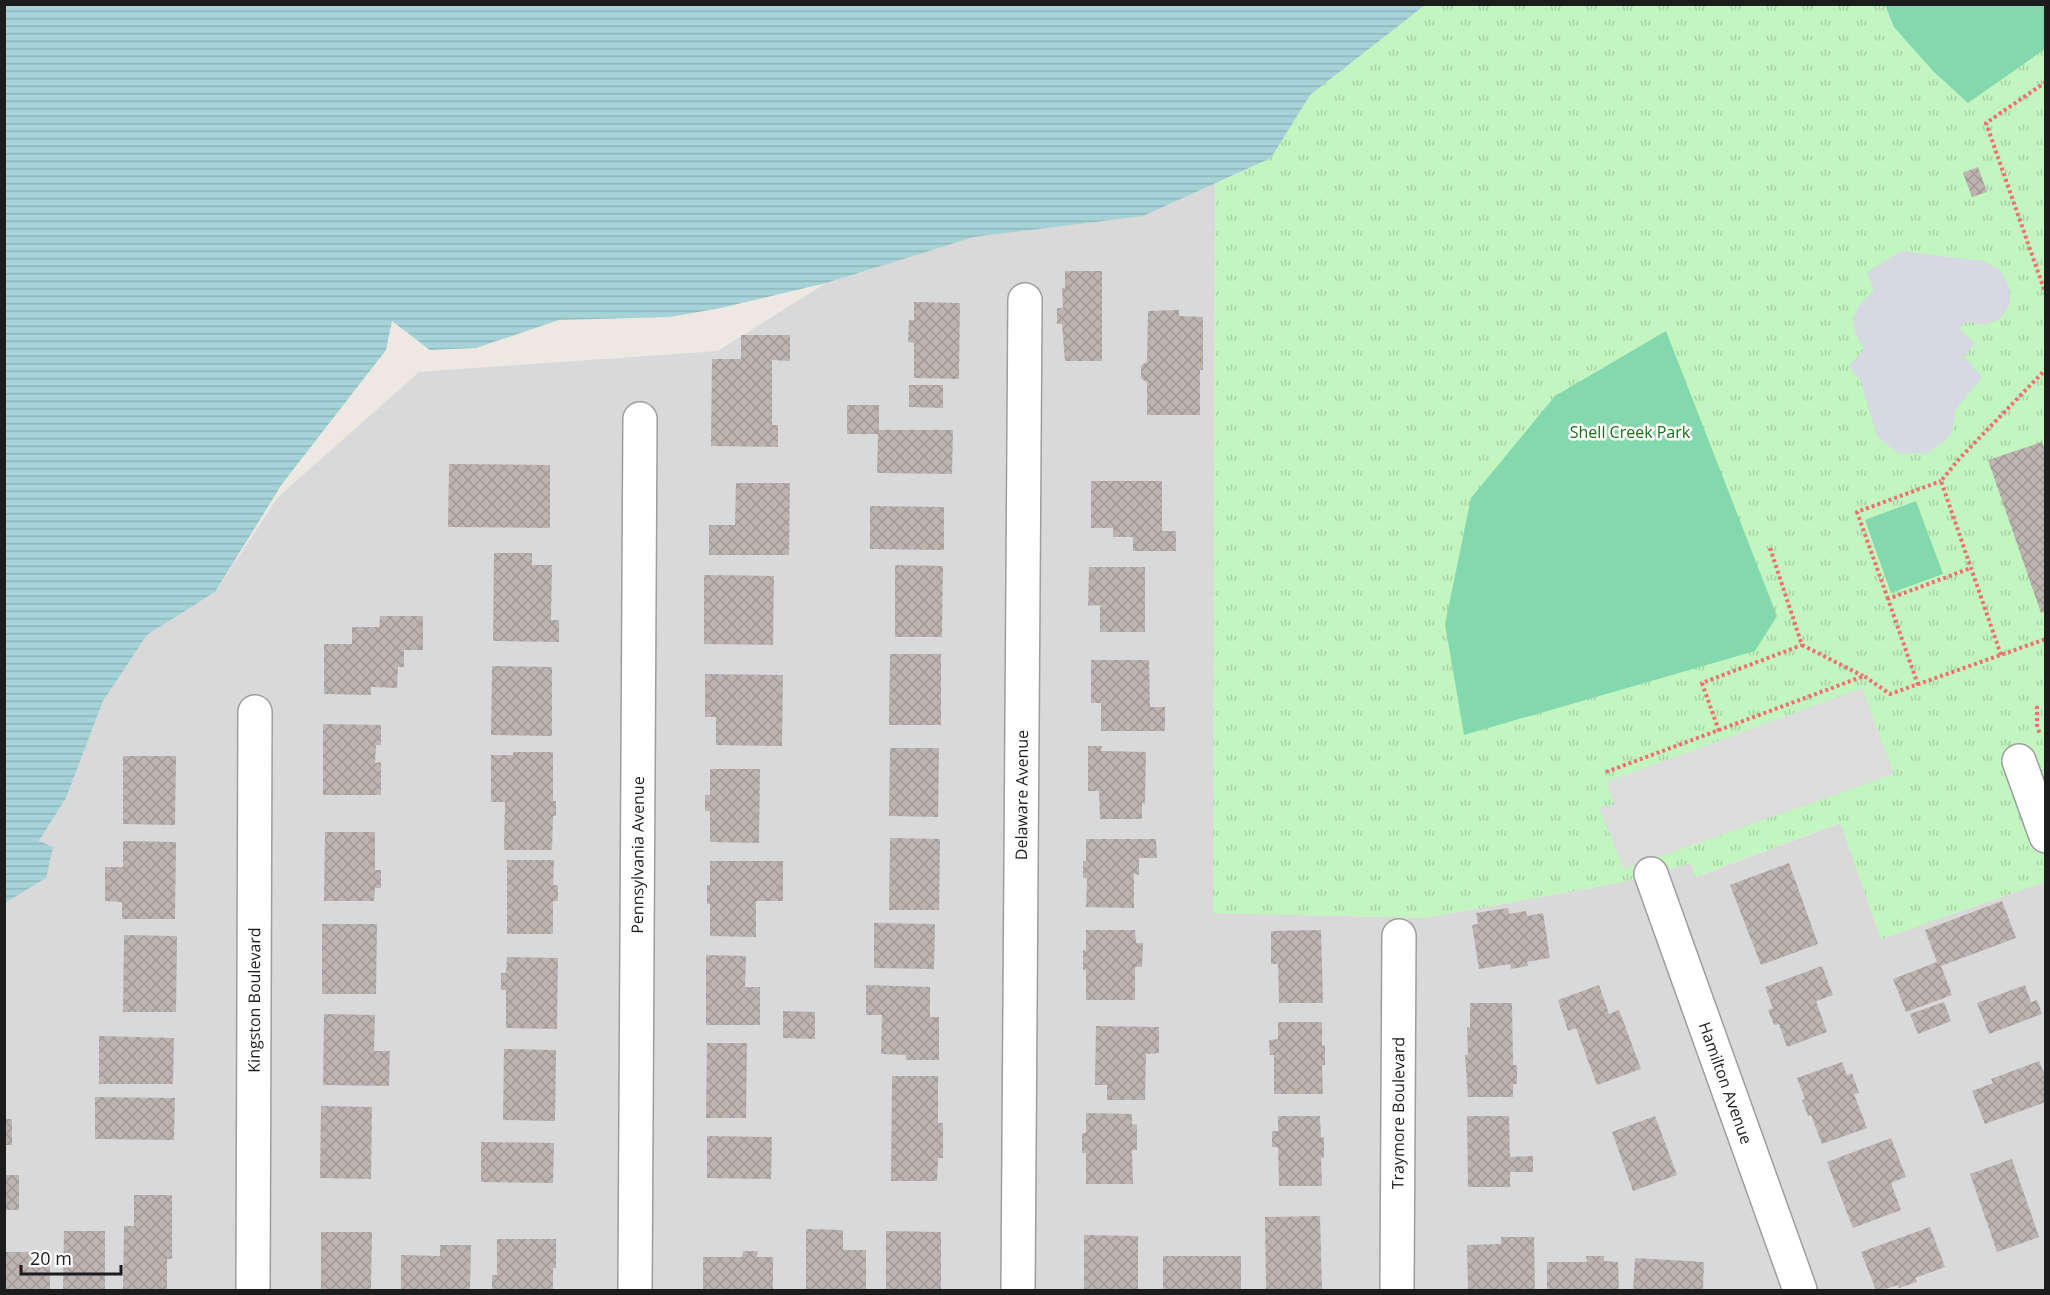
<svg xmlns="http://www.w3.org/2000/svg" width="2050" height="1295" font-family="'Open Sans',sans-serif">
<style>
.residential{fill:#dad9d9}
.park{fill:url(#park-tufts)}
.pitch{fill:#84d8ad}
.parking{fill:#dcdcdc}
.plaza{fill:#d6d8e2}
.water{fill:url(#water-rules)}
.building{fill:url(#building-cross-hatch)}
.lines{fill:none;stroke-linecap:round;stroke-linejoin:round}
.minor-casing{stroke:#9d9d9d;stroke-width:36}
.path{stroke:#f16f71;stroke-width:4;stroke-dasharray:3 3;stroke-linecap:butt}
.minor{stroke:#fff;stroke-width:33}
.labels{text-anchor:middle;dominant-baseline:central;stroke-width:5;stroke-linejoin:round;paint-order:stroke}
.park-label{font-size:16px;fill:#157212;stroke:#fff}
.street-label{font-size:16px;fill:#1c1c1c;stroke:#fff}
</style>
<defs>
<pattern id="park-tufts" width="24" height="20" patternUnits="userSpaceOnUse" patternTransform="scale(1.5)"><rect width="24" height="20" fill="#c3f5c0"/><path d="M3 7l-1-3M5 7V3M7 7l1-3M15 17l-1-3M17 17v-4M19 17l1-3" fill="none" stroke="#a7d1a4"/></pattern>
<pattern id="water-rules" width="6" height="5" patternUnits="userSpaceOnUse" patternTransform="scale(1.5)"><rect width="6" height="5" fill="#a5d3d8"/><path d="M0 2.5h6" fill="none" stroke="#8db5b9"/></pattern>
<pattern id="building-cross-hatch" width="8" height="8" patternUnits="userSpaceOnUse" patternTransform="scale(1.5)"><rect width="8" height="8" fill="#bdb3af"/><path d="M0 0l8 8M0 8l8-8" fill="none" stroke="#a29996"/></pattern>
</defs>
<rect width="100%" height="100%" fill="#ede8e2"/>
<path class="residential" d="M1135 179 1215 184 1213 913 1425 918 1618 883 1691 863 1696 877 1841 823 1881 939 2045 882V1290H5V903L46 878 39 842 66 798 103 701 147 635 215 592 278 497 419 372 718 351 826 283Z"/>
<path class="park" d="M1425 5H2045V882L1881 939 1840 823 1695 877 1691 863 1618 883 1425 918 1213 913 1215 184 1271 158 1310 95Z"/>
<path class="pitch" d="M1885 5H2045V49L1968 103 1933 71 1894 27Z
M1666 331 1777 616 1755 651 1464 735 1445 624 1471 498 1555 396Z
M1916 501 1943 574 1891 593 1865 520Z"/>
<path class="parking" d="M1862 688 1894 774 1624 869 1599 808 1614 804 1607 782Z"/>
<path class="plaza" d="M1901 251 1984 261 2000 270 2009 287 2010 304 2000 319 1984 325 1967 322 1959 329 1975 343 1964 357 1982 377 1956 409 1951 435 1928 453 1899 454 1877 436 1861 382 1849 366 1864 349 1855 332 1853 318 1860 304 1874 291 1867 272Z"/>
<path class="water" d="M5 4H1425V5L1310 95 1271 158 1143 216 974 237 826 283 716 309 669 317 559 320 476 348 430 350 392 321 386 350 282 484 215 592 147 635 103 701 66 798 39 841 53 847 46 878 5 903Z"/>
<path class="building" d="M1978 167 1987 192 1972 197 1963 173Z
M1065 271H1102V361H1065L1062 324H1057V308H1063L1062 288H1065Z
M914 302 960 303 959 379 914 378V343L908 342 909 320H914Z
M1179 310V316L1203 317V370H1200V415H1147V383L1141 378V366L1147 361 1148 311Z
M741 335H790V361L772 360V425H778V447L711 446 712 359H741Z
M909 385H943V408L909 407Z
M847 405H879V430H953L952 474 877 473 878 434H847Z
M2042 442 2046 453V611L2041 613 1988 460Z
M449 464 550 465V528L448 527Z
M1091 481H1162V531H1176V551H1133V537H1113V528H1091Z
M736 483H790L789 555H709V525H735Z
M870 506 944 507V550L870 549Z
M494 553H532V565H552L551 620H559V642L493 641Z
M895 565 943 566 942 637H895Z
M1089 567H1145V632H1100V605L1088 606Z
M704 575 774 576 773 645 704 644Z
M380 616H423V650H404V667H398L397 688 371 687V695L324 694V644H352V627H379Z
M890 654H941V725H889Z
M1091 660H1149L1150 707H1165V731H1101V703H1091Z
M492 666 552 667V736L491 735Z
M705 674 783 675 782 746 716 745V717H705Z
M323 724 381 725V745H376L375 763 381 762V795H323Z
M1088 746H1102L1101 751 1146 752 1145 804 1142 803V819H1100L1099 791H1088Z
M890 748H939L938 817 889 816Z
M513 752H553V801H556V816H553L552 850H504L505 802H491V755H513Z
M123 756H176L175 825 123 824Z
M710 769H760L759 843 710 842V811H705V795H710Z
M325 832H375V870H381V888H375L374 901H324Z
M890 838 940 839 939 910H889Z
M1086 839H1156L1157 858H1139V875L1134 874V908L1086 907 1087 878H1083V861H1086Z
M123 841 176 842 175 919H122V902L105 901V867H123Z
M507 860H554L553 885H558V901H553V934H507Z
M710 861H783V901H756V937L710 936V904H707V885H710Z
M1789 863 1818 944 1761 965 1730 885Z
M2002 901 2016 938 1941 966 1952 995 1906 1012 1893 979 1937 962 1925 930Z
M1508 908 1509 914 1526 911 1527 916 1543 913 1550 958 1527 962 1528 966 1511 969 1510 964 1479 969 1472 925 1478 924 1476 913Z
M874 923 935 924 934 969 874 968Z
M322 924H377L376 994H322Z
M1086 930H1135L1136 943H1143L1142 967H1135V1000H1086V970H1083V950L1086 951Z
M1321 930 1323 1003H1279L1278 964H1271V931Z
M124 935 177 936 176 1012H123Z
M706 955 746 956 745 987H760V1025H706Z
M507 957 558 958 557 1029 506 1028V990H501V973H506Z
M1822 966 1833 995 1816 1001 1827 1032 1787 1047 1779 1024 1774 1025 1768 1010 1773 1008 1765 987Z
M866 985 930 987V1017H939V1060H906V1055L881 1054 882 1015H866Z
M1599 985 1609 1014 1619 1010 1641 1069 1597 1085 1576 1028 1568 1031 1558 1000Z
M2025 985 2031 1002 2037 1000 2042 1014 1989 1034 1977 1003Z
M1944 1002 1951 1021 1918 1034 1910 1014Z
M1470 1003H1512L1513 1065H1517V1084H1513V1097H1468L1465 1055H1468L1467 1027 1470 1028Z
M783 1011 815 1012V1039L783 1038Z
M324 1014 375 1015 374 1051H390L389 1086 323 1085Z
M1278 1022H1322V1046L1325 1045V1065H1322L1323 1094H1274V1055H1270L1269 1040 1278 1039Z
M1096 1026 1159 1027V1053L1146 1054 1145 1100H1107V1085H1095Z
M99 1036 174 1038 173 1084H99Z
M707 1043H747L746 1118H706Z
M504 1049 556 1050 555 1121 503 1120Z
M2039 1061 2046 1078V1102L1985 1124 1972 1091 1993 1083 1991 1079Z
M1842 1062 1847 1075 1852 1073 1859 1093 1854 1094 1867 1128 1822 1144 1811 1115 1808 1116 1802 1100 1805 1099 1797 1078Z
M892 1076H938V1123H943V1158H938L937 1181H891Z
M95 1097 175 1098 174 1140 95 1139Z
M321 1106 372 1107 371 1179 320 1178Z
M1086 1113 1132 1114V1124L1137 1125V1150H1132L1133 1184H1086V1153H1082V1133H1086Z
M1278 1116H1320L1321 1138 1324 1137V1158H1321L1322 1186H1279L1278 1147H1272V1131H1278Z
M1467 1116H1509L1510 1157 1533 1156V1172H1510V1187H1468Z
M1655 1116 1677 1175 1633 1191 1612 1132Z
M4 1119H12V1145H4Z
M707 1136 772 1137 771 1179 707 1178Z
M1891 1138 1906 1177 1891 1183 1901 1210 1853 1228 1827 1162Z
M481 1142 554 1143 553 1183 481 1182Z
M2012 1159 2039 1237 1997 1252 1970 1174Z
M4 1175H19V1210H4Z
M134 1195H172V1259H167V1290H123L124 1226H134Z
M1320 1216 1322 1290H1266L1265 1217Z
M1930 1227 1945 1267 1915 1278 1917 1282 1899 1288 1898 1285 1882 1290H1876L1861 1252Z
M806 1229 843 1230V1250H866V1290H806Z
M64 1231H105V1290H63Z
M886 1231 941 1232V1290H886Z
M321 1232H372L371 1290H321Z
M1084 1235 1138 1236V1290H1084Z
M1501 1237H1534L1535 1290H1468L1467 1245 1501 1244Z
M497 1239H556V1268H553V1290H492V1275H497Z
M440 1245H471L470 1290H401V1255L440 1256Z
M743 1251H758L757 1257H773V1290H703V1257H742Z
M4 1252H32V1266H50V1290H4Z
M1163 1256H1241V1290H1163Z
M1586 1256H1604V1261L1618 1262 1619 1290H1547V1262H1587Z
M1635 1258 1704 1262 1703 1290H1633Z"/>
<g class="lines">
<defs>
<g id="minor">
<path d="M2019 761 2046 836"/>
<path id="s1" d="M1651 874 1800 1290"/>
<path id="s2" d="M253 1290 255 712"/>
<path id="s3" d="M635 1290 640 419"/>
<path id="s4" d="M1018 1290 1025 300"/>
<path id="s5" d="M1397 1290 1399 936"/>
</g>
</defs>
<use href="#minor" class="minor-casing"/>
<path class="path" d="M2046 82 1986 123 2046 295
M1770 548 1802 645 1863 676
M1888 599 1857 512 1941 481
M2001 655 1941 481 1959 459 2046 369
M1918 685 1888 599 1971 568
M2037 706V725L2040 735
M1719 731 1702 683 1802 645
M1606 772 1864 676 1890 694 2046 639"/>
<use href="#minor" class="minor"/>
</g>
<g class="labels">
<g class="park-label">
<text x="1630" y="432">Shell Creek Park</text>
</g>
<g class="street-label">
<text stroke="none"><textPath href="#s4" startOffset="495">Delaware Avenue</textPath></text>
<text stroke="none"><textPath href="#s3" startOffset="435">Pennsylvania Avenue</textPath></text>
<text stroke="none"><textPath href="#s2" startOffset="290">Kingston Boulevard</textPath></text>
<text stroke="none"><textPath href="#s1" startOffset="222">Hamilton Avenue</textPath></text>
<text stroke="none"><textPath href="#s5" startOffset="177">Traymore Boulevard</textPath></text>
</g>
</g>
<rect width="2050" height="1295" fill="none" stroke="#1c1c1c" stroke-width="12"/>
<path d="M21 1265v9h100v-9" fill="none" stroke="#1c1c1c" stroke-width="3"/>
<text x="30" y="1265" font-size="18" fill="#1c1c1c" stroke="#ffffff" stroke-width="4.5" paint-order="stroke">20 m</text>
</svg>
